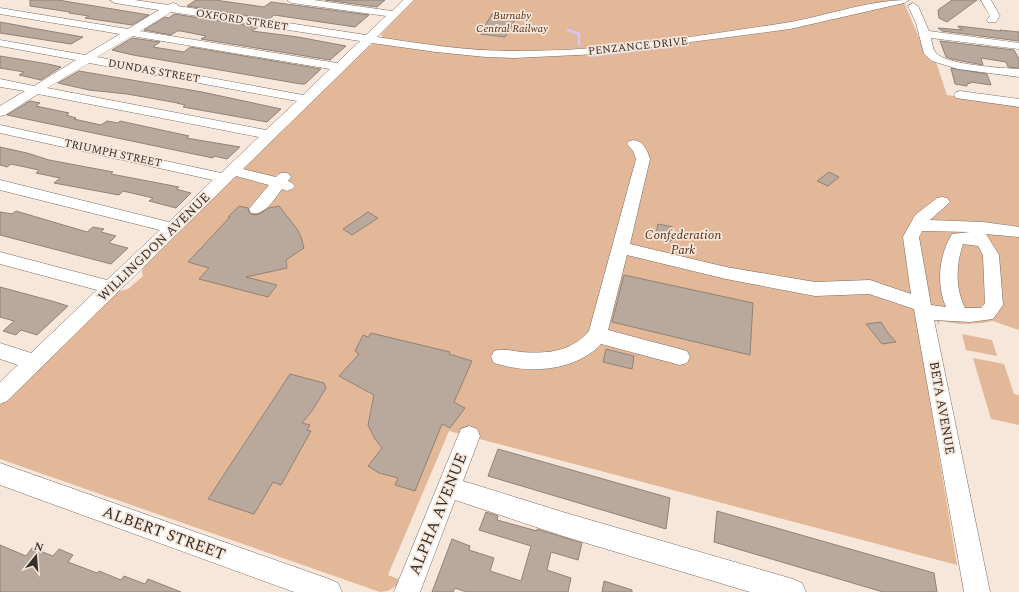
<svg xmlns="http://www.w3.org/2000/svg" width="1019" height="592" font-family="Spectral,serif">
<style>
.green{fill:#e2b898}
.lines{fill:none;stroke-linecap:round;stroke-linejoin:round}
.stream{stroke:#d1c8f7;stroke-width:2.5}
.building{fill:#b9a99d;stroke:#918277}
.minor-casing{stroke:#7a6b61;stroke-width:1}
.minor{fill:#fff;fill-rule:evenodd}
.labels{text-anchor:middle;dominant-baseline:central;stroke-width:3.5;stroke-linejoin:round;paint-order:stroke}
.far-park-label{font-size:11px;font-style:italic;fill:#543113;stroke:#f7e6da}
.far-street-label{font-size:11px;fill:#352f2a;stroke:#f7e6da}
.park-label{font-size:13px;font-style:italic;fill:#543113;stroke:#f7e6da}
.street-label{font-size:13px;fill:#352f2a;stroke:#f7e6da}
.near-street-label{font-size:16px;fill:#352f2a;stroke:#f7e6da}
</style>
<rect width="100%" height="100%" fill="#f7e6da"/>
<path class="green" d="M413 0H903L925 52 936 62 947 95 1019 106V330L993 321 983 323 960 324 940 321 938 325 935 315 915 310 957 565 449 431 388 575 398 579 399 584 388 591 380 592 0 459V404L109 297 116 292 128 289 143 276 142 271 147 260 366 48 383 38 381 35 382 33Z
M962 334 992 340 997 356 966 350Z
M973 358 1004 364 1014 394 1019 395V425L991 419Z"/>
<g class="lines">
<path class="stream" d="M568 30 579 34V45
M591 56 663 47 666 48"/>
</g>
<path class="building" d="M30 0H58L149 15 132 25 85 18 89 16 69 13 70 12 30 6Z
M196 0H215L264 7 271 2 369 15 355 27 274 15 269 19 187 6Z
M325 0H385L377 7Z
M952 0H977L947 22 939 18 938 10Z
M519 13 505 37 480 34 492 14 506 15Z
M174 14 258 27 252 31 298 37 346 46 330 60 201 39 206 36 181 31H177L171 35 144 30 165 17 169 18Z
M0 22 27 27H26L83 37 71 44 0 33Z
M958 26 1001 31 1000 30 1019 32V41L942 31 938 28 963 30 958 27Z
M132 38 160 42 153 47 184 52 190 47 321 69 305 84H301L133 55 112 50Z
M940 41 1014 50 1019 59V68L1008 67 1006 62 981 58 983 65 951 59 946 57Z
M0 56 48 64 61 67 41 80 19 75 24 72 0 68Z
M951 68 987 74 991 85 971 82V83L967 84V86L955 84Z
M79 71 202 92 281 109 267 122 183 107 185 105 177 103H178L127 94 89 90 58 83Z
M30 101 40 103 36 106 69 113 66 115 76 118 74 119 101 125 107 121 118 123 120 121 189 136 186 138 240 147 227 159 214 156 213 158 7 115Z
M0 147 27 153 49 160 113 172 111 174 179 187 176 189 191 193 176 208 149 201 153 198 123 191 119 195 54 183 60 178 36 173 39 170 11 164 7 167 0 165Z
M829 172 839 177 828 186 817 181Z
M239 206 248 208 250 214 256 215 261 213 269 208 279 206 297 229 301 237 304 248 286 260 287 268 246 277 277 285 268 297 199 279 209 268 188 262 230 217H228Z
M16 211 87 232 93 227 104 229 101 232 116 236 109 243 128 248 111 264 0 235V212L12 214Z
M368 212 378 218 352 235 343 229Z
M658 224 673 227 671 241 655 238Z
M624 275 753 303 750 355 612 322Z
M0 287 52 301 68 306 37 335 21 330 16 335 3 331 14 321 0 317Z
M881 322 888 333 896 342 882 344 866 324Z
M371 333 450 352 449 354 472 361 454 402 465 408 450 428 442 424 415 491 395 485 398 478 379 473 368 466 382 448 375 439 368 425 374 395 339 376 359 354 355 351 363 335 368 337Z
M606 349 634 356 632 369 603 362Z
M290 374 324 383 326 388 312 411 302 423 310 425 307 430 311 431 281 485 273 482 254 514 208 499Z
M498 449 670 498 666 529 488 476Z
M717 511 934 573 937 592H883L714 542Z
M486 512 498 516 497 520 537 531V529L582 543 578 560 551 552 547 570 571 578 568 592H466L455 588 453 592H432L452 539 470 546 469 550 494 558 490 571 521 581 531 546 479 530Z
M0 545 26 556 32 548 53 556 59 549 73 555 68 562 97 573 99 571 121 580 124 576 145 584 148 579 181 592H0Z
M604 581 632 590V592H602Z"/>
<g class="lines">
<defs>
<path id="minor" d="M110 0H135L168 5 173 3 177 4 178 6 366 35 386 16 292 3 287 0H314L392 11 403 0H414L377 37C422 44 468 51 513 51 602 52 691 37 778 24 822 18 865 0 909 0L904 3 790 29 598 54 514 58 486 57 436 52 372 43 243 169 276 177C280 172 284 172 289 174L291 177 288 181 292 183 295 186 292 189 287 191 282 189C274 199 265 216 251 213L249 209 269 185 236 176 7 401 0 404V382L18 365 0 359V343L31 353 97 290 0 264V252L107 280 160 230 0 190V180L169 222 213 180 0 133V125L221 173 259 137 38 94 5 115 0 116V106L25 91 0 87V79L34 86 76 60 0 46V40L85 55 120 34 0 14V8L128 29 159 10 115 3ZM171 12 360 41 337 63 140 31ZM132 36 330 69 303 95 97 57ZM89 63 297 101 266 130 47 88Z
M981 0H991L1000 16 996 22H988L987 20 990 16Z
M913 3 918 6 929 31 1019 43V49L931 38C932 43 933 50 936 53 946 65 1003 68 1019 69V77L958 69 932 61 924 54 916 23 908 6Z
M960 91 1019 99V107L956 98 954 95 956 92Z
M634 140C644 142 647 150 650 159L630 244 726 267 815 282 870 280 911 294 903 237 915 215 937 198 942 197 947 198 950 202 930 220 983 222 1019 227V237L986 234 999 255 1003 305 993 319 970 322 934 320 990 592H964L914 309 869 294 815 296 726 279 627 255 608 330 687 351 690 357 687 363 680 365 601 344C575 372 528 374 494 363L491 357 494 351C503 348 512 351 521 352 547 354 571 352 589 331L636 159 633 151 627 144 629 141ZM922 231 970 232 952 234C939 255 936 284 946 307L931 305 919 237ZM963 244 978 246 983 255 985 303 981 308H965C955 288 956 264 963 244Z
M469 426 477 429 480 436 463 481 566 513 793 579 802 583 806 592H750L566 537 455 500 420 592H394L458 436 461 429Z
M0 463 329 579 338 583 342 592H294L0 485Z"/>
</defs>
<use href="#minor" class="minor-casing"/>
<use href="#minor" class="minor"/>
</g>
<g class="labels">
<g class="far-park-label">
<text x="512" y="15">Burnaby<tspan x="512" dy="13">Central Railway</tspan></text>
</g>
<g class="far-street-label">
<text transform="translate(242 20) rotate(9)">OXFORD STREET</text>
<text transform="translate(638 46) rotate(-6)">PENZANCE DRIVE</text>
<text transform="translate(154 71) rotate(10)">DUNDAS STREET</text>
<text transform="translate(113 153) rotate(12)">TRIUMPH STREET</text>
</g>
<g class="park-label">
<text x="683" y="235">Confederation<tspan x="683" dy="15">Park</tspan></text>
</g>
<g class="street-label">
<text transform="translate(154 247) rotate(-44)">WILLINGDON AVENUE</text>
<text transform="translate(942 408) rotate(80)">BETA AVENUE</text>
</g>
<g class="near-street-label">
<text transform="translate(438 514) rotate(-68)">ALPHA AVENUE</text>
<text transform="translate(164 533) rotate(20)">ALBERT STREET</text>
</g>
</g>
<g transform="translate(36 556) rotate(17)" stroke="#f7e6da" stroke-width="3" paint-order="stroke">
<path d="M0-3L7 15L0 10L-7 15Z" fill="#352f2a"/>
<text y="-6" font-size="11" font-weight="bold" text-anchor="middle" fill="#352f2a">N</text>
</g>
</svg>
